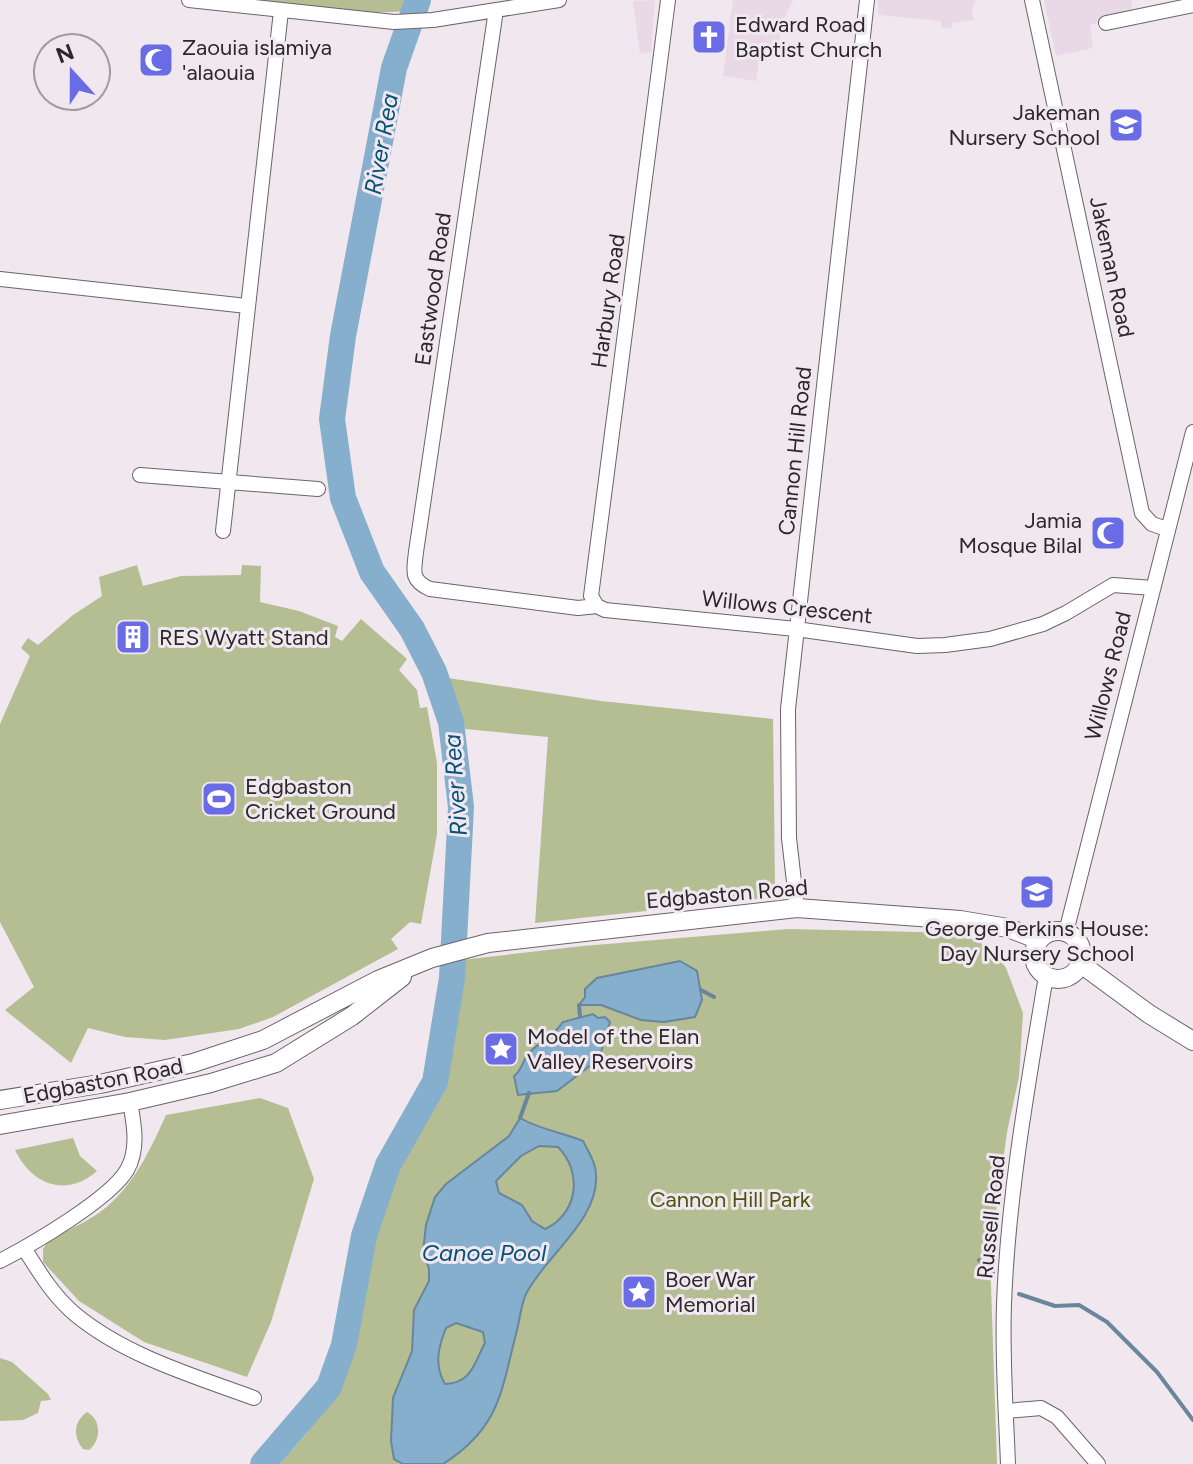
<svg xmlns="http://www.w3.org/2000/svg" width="1193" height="1464" font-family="Figtree,sans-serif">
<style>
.built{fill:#e9d9e7}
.green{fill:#b4be92}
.water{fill:#85afcc;stroke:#6a869c;stroke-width:2;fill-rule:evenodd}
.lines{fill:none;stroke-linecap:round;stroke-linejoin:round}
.stream{stroke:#6a869c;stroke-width:4}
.river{stroke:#85afcc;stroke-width:26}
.minor-casing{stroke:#6b636a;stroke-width:16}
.major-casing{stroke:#6b636a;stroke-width:20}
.minor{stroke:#fff;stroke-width:14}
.major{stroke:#fff;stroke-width:18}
.labels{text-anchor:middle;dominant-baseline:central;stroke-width:6;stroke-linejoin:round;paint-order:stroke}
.poi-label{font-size:22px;fill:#2b282b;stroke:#f0e7ef;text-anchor:start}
.street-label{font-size:22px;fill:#2b282b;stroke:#f0e7ef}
.park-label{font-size:22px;fill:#4a540c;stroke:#f0e7ef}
.water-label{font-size:24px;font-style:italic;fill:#055279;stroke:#f0e7ef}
</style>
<rect width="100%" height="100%" fill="#f0e7ef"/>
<path class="built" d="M655 0 651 52 640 54 633 1Z
M733 0H793L783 21 777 50 761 47 756 81 723 76Z
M878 0H978L975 1 972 9 974 20 952 23V28L941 27V21L878 15Z
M1044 0H1131L1133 13 1090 25 1093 48 1056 56Z"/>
<path class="green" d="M252 0H411V10C360 17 303 8 252 0Z
M137 565 143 586 181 576 241 575 242 565 261 566 260 602 299 611 338 626 335 637 342 641 361 619 407 659 399 670 417 690 420 708 427 707 437 763V834L421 924 410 922 391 939 398 949 273 1017 239 1029 165 1040 125 1037 88 1028 71 1063 5 1010 34 987 0 922V724L30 656 21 648 28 638 38 645 73 615 102 596 99 577Z
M448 678 601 701 773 719 775 888 769 895 756 899 535 923 548 737 465 729Z
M788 929 961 933 992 949 1006 968 1023 1013 1019 1077 1007 1132 990 1256 997 1464H280L307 1433 341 1374 353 1310 393 1170 442 1081 461 960 583 946Z
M260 1098 288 1108 314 1179 271 1322 247 1377 144 1342 79 1301 43 1262V1249L48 1241C69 1229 97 1218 113 1201 138 1177 152 1146 166 1115Z
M73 1138 80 1156 97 1171C66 1198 32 1185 15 1150Z
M0 1358 12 1362 48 1394 51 1400 41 1401 38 1413 23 1420 0 1421Z
M87 1412C102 1420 101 1440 89 1450L83 1449C73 1437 73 1422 87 1412Z"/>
<path class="water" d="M680 961 697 971 702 1000 695 1017 664 1022 641 1020 601 1005H579L585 997V989L597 978Z
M593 1014 598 1018 605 1017 610 1022 599 1059 557 1091 518 1095 514 1076C522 1070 522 1062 528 1054 540 1041 552 1038 563 1022Z
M520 1118C541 1130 561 1132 583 1141 588 1151 596 1163 596 1175 599 1220 545 1256 526 1294 521 1305 520 1318 517 1330 501 1391 501 1427 443 1464H403L394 1459 391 1441 393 1398 412 1351 414 1310 429 1281V1269L423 1252 426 1225 435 1197 446 1184 509 1136ZM539 1146 558 1147C583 1172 578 1214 545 1229L532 1221 522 1205 499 1193 496 1181 521 1156ZM456 1323 483 1332 485 1343C474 1363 472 1383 445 1384 434 1365 438 1348 446 1328Z"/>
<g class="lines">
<path class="stream" d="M701 990 714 997
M579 1005 580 1016
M520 1118 529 1093
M979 1260 993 1273
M1019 1294 1055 1306 1079 1305 1107 1322 1157 1372 1193 1420"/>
<path class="river" d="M263 1464 329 1387 344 1345 364 1236 388 1165 435 1082 452 978 461 807 451 722 434 672 412 629 372 572 343 498 332 419 343 336 394 68 418 0"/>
<defs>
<path id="minor" d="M189 0 394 22 433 20 559 0
M1032 0 1142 513 1152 524 1167 529
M496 10 416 552C414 571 410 580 430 589L578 608 597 606 605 610 796 629 917 646 945 645 990 639 1043 624 1066 613 1113 585 1153 588
M1106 23 1193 5
M0 279 247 306
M140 475 318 489
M223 531 281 11
M597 606 591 596 668 0
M797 908 789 838 788 709 867 0
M1066 932 1193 432
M24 1248C39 1272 54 1297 76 1315 126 1356 194 1376 254 1398
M0 1261C31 1245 110 1199 127 1170 139 1149 134 1124 130 1102
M1006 1411 1041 1408 1057 1417 1098 1464
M1008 1464C1006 1411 1002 1358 1004 1304 1008 1195 1028 1084 1046 976"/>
<path id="major" d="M1034 955a24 24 0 1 1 48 0a24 24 0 1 1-48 0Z
M1081 964 1149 1014 1193 1041
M0 1100 100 1084 193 1063 263 1040 378 980 432 958 488 943 797 908 960 920 1008 928 1039 940
M0 1125 130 1102 211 1083 276 1063 352 1016 402 977"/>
</defs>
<use href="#minor" class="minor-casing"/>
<use href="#major" class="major-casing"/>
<use href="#minor" class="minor"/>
<use href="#major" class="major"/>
</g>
<defs>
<symbol id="church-square" viewBox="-11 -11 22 22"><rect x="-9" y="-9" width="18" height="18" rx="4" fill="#6a6ce6" stroke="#f0e7ef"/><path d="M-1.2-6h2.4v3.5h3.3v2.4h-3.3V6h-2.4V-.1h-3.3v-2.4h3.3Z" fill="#fff"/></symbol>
<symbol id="mosque-square" viewBox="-11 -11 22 22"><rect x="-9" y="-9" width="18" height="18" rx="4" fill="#6a6ce6" stroke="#f0e7ef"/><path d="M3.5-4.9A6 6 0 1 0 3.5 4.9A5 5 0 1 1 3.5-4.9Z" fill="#fff"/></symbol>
<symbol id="school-square" viewBox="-11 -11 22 22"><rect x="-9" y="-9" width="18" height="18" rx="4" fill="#6a6ce6" stroke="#f0e7ef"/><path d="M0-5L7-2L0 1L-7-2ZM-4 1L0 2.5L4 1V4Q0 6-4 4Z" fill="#fff"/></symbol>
<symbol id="building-square" viewBox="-11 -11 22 22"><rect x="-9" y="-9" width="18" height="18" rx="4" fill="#6a6ce6" stroke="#f0e7ef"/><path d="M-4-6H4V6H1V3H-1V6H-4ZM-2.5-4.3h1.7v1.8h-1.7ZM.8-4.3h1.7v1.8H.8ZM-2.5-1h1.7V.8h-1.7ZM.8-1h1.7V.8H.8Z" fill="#fff"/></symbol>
<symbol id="stadium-square" viewBox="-11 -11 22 22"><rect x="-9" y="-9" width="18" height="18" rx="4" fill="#6a6ce6" stroke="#f0e7ef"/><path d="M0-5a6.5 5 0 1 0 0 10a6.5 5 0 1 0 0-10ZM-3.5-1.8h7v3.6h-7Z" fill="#fff"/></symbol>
<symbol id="sight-square" viewBox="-11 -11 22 22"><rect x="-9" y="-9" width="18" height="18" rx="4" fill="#6a6ce6" stroke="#f0e7ef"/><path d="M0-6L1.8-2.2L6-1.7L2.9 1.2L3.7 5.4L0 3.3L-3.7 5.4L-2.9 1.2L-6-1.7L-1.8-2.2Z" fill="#fff"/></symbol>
</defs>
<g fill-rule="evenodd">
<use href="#church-square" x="689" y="17" width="40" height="40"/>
<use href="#mosque-square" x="136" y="40" width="40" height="40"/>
<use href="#school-square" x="1106" y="105" width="40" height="40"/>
<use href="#mosque-square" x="1088" y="513" width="40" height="40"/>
<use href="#building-square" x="113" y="617" width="40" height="40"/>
<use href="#stadium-square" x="199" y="779" width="40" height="40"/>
<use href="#school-square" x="1017" y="872" width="40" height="40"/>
<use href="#sight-square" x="481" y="1029" width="40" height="40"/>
<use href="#sight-square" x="619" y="1272" width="40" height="40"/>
</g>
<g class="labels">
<g class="poi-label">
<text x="735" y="24">Edward Road<tspan x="735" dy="25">Baptist Church</tspan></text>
<text x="182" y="47">Zaouia islamiya<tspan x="182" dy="25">'alaouia</tspan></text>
<text x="1100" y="112" text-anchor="end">Jakeman<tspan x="1100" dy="25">Nursery School</tspan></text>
<text x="1082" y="520" text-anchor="end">Jamia<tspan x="1082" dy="25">Mosque Bilal</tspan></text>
<text x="159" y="637">RES Wyatt Stand</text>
<text x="245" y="786">Edgbaston<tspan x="245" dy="25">Cricket Ground</tspan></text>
<text x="1037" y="928" text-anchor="middle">George Perkins House:<tspan x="1037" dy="25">Day Nursery School</tspan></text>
<text x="527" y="1036">Model of the Elan<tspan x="527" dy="25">Valley Reservoirs</tspan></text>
<text x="665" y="1279">Boer War<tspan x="665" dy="25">Memorial</tspan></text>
</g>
<g class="street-label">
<text transform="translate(1112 267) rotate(78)">Jakeman Road</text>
<text transform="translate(433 289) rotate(-82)">Eastwood Road</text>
<text transform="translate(608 301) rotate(-82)">Harbury Road</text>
<text transform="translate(795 451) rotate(-84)">Cannon Hill Road</text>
<text transform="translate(787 607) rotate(6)">Willows Crescent</text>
<text transform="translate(1108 676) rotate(-76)">Willows Road</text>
<text transform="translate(727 894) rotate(-5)">Edgbaston Road</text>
<text transform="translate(103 1081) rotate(-11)">Edgbaston Road</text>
<text transform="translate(991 1217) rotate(-84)">Russell Road</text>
</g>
<g class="park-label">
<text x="730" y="1199">Cannon Hill Park</text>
</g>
<g class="water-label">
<text transform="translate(381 144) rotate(-80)">River Rea</text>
<text transform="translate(455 785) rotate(-94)">River Rea</text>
<text x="484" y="1252">Canoe Pool</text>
</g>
</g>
<g transform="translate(72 72) rotate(339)"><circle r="38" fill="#f0e7ef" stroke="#a19ba1" stroke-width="2"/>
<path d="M0-6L14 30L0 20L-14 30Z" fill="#6a6ce6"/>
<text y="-12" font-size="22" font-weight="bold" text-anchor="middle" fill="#2b282b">N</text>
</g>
</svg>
